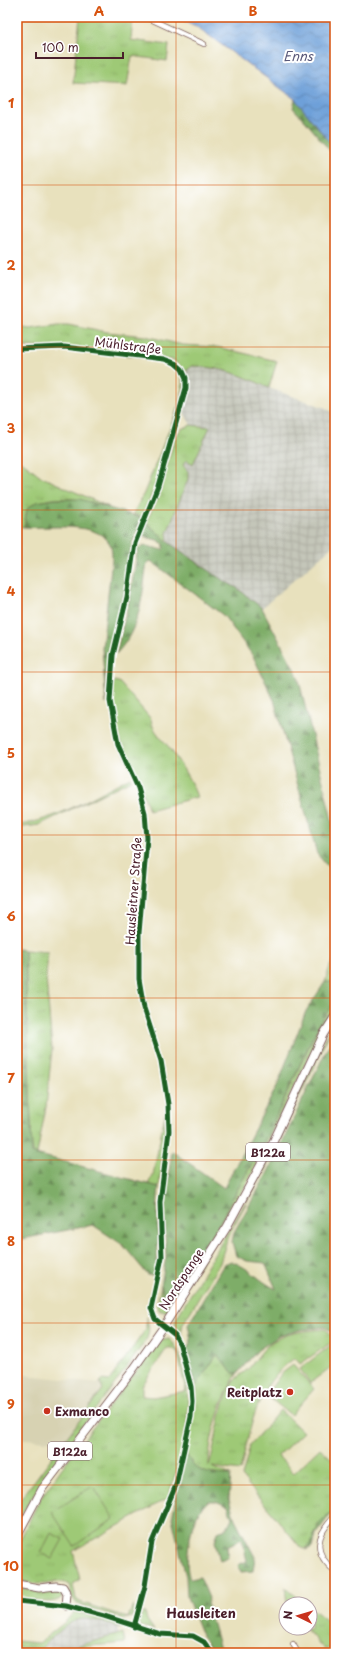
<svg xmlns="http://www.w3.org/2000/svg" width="352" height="1670" font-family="'Playpen Sans',sans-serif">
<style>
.built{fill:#d7d2b2}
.industrial{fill:url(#industrial-grid)}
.grass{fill:url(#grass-tufts);stroke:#747450;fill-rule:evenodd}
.forest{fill:url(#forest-firs);stroke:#646649}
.garden{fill:#9ec976;stroke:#747450}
.water{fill:url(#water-waves);stroke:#5c6082}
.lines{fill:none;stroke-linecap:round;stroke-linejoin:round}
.minor-casing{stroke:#81635e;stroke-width:6}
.primary-casing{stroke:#81635e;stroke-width:9}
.minor{stroke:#fff;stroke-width:4.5}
.primary{stroke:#fff;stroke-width:7}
.cycleway-casing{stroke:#fff;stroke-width:8}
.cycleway{stroke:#1b5e20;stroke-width:5}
.grid{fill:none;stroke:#d8530f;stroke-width:1;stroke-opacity:0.55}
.poi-dot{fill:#c8321e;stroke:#fff;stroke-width:1.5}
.labels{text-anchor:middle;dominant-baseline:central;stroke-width:4;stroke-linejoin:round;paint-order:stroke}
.shield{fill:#fff;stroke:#80626b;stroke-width:1}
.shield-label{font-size:11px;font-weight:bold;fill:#4a1f2b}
.street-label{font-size:12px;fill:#4a1f2b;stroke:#fff}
.poi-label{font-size:12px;font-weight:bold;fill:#4a1f2b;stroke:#fff;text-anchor:end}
.water-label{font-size:13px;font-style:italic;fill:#5a5979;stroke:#fff}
.neighbourhood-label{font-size:13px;font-weight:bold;fill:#4a1f2b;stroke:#fff}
.neatline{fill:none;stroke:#d8530f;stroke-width:1.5}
.grid-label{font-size:13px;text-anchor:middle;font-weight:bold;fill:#d8530f}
</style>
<defs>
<pattern id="industrial-grid" width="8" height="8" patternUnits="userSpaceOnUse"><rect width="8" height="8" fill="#c4c6b9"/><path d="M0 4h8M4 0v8" fill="none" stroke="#aaaa9f"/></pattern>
<pattern id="grass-tufts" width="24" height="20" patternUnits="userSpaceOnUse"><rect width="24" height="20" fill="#9ec976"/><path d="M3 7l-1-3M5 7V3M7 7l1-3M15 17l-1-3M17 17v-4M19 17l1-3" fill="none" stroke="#8aac66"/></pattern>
<pattern id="forest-firs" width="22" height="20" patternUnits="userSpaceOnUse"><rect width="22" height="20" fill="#7ead67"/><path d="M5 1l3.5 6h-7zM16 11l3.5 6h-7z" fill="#698c55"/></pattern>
<pattern id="water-waves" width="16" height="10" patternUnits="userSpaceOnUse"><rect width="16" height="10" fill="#6ea0d9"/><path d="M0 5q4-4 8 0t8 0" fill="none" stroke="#5c82b0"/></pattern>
</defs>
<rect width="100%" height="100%" fill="#fff"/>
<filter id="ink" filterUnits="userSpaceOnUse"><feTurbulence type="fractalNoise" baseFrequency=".025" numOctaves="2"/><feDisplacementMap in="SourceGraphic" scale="8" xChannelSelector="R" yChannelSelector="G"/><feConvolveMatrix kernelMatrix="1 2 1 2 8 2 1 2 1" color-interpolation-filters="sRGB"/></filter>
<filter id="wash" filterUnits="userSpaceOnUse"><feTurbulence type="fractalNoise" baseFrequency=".012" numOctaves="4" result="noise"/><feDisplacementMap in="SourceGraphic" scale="16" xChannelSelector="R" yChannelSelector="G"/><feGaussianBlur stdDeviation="0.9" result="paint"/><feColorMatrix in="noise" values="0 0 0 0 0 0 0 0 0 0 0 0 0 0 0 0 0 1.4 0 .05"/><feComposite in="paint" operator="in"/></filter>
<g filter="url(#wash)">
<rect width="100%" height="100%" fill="#e8e1bd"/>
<path class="built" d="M17 1374 100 1383 103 1389 63 1443 17 1438Z"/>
<path class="industrial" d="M192 366 212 367 232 371 269 388 326 408 335 414V544L262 608 237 588 224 581 168 542 167 533 188 479 186 468 183 465 185 460 193 463 201 425H191L183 411 187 389 186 371Z
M79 1618H88L117 1626 119 1635 69 1648H42V1646L67 1625Z"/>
<path class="grass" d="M80 17H133L131 40 169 45 167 61 132 56 127 86 73 83Z
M58 324H69L107 332 145 336 183 345 217 347 277 361 269 388C242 375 222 367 192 366L186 371 173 360 45 347H17V326L30 328Z
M173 364C183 371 185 379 184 390L153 492 142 518 133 514 144 493 182 397V377L179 370Z
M191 425 210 427 193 464 186 460 183 465 188 472V479L167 533 168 542 146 522 158 498 174 440 181 429Z
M17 460 24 463 42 477 109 507C83 500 51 491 27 509L24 527 17 526Z
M114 681 119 682 151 719C152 731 164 740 171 750 181 765 191 780 197 797L149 810C141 784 125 761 118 735 113 718 112 699 113 682Z
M130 777 131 780 39 825 17 828V825C55 821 96 795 130 777Z
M25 950 48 952 46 977 52 1049 46 1107 37 1154 32 1153Z
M335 957 333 975 335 982H325L330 966Z
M335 1002V1009L316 1041 249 1179 203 1260 172 1306 166 1311H160L157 1306 161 1285 164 1303 192 1271 212 1236 267 1136 321 1021Z
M335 1022 265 1169 228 1236 220 1263 183 1324 181 1332 183 1338 181 1340 175 1324 176 1319 249 1196 283 1129 320 1048Z
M165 1114V1139L159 1187 148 1184 153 1175Z
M146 1317C149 1325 150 1330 147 1338 106 1402 52 1456 17 1524V1508L20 1500 103 1389 100 1383 102 1380 109 1381 146 1329Z
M325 1329 335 1337V1340L300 1364 295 1358C255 1384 251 1429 240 1471L212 1467 231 1475C208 1474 197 1475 185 1452L197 1390 195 1387 217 1354 233 1373 237 1374C222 1396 208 1439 209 1466 217 1439 218 1410 232 1384 237 1376 244 1373 250 1367 255 1360 261 1352 267 1346 282 1332 306 1331 325 1329Z
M169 1339C178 1346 180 1355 183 1366 195 1409 183 1454 169 1495L168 1498 73 1551 80 1580 73 1584 76 1599 80 1602 128 1618 133 1605V1617L124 1619 77 1604 72 1597 69 1585C60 1579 55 1583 45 1584 36 1584 26 1583 17 1580V1546L40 1499 64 1465 159 1342 163 1340ZM167 1348H171L177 1351 186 1391 153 1397 142 1396V1386Z
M280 1410 303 1432 278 1456 294 1473 320 1448 335 1462V1508L319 1524 310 1544 304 1549 301 1548 242 1477 250 1445Z
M17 1587 40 1591 55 1590 60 1592 62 1597C54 1607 28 1599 17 1598Z
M285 1587 306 1604H287Z
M310 1607 335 1627V1643L328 1649H324L305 1628H310Z
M74 1612 101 1617 123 1626 121 1628C75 1613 78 1615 43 1646L42 1648H17V1641L39 1643 65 1622Z
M145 1612 147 1620 154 1630 140 1626 139 1621 142 1613Z
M123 1633 125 1643 69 1648Z"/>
<path class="forest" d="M295 99 335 149V157L307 123 293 108Z
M56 499H80L142 518 132 544 123 604 110 650 106 676V704L102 648 112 559C112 554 112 548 110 544 97 520 47 529 24 527L27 509 36 502Z
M146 522 168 542 224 581 237 588 262 608 298 676 335 833V875L317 854 274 700 253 656 224 616 151 561 147 563 146 569C142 600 139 630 116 654L130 596 138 548 146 546 163 550 164 544 157 540 142 536Z
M17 949 25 950 32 1153 159 1187C155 1217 162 1247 154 1276L148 1275 123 1245 93 1225 17 1240Z
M325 982H335V1002L321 1021 311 1041 267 1136 212 1236 169 1303 166 1304 161 1285 166 1257 164 1205 172 1151 224 1188 277 1086 306 1011Z
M335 1032V1333L325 1327 300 1330 279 1336 258 1350 237 1374 233 1373 217 1355 195 1387 186 1352 191 1340 188 1325 224 1264 231 1261C250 1268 259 1281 276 1289L265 1263 247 1261 236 1256 232 1242 234 1232 267 1174Z
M185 1452C197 1475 208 1474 231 1475L229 1499 235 1519 255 1557 253 1571 241 1572 238 1565 247 1561 242 1539 227 1546 228 1558 220 1561 215 1541 218 1532 227 1528 232 1518 228 1506 215 1501H208C202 1507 197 1514 194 1522 190 1533 183 1571 191 1579L200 1577 209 1598 207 1603 221 1653H215L202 1636 187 1597 186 1577 172 1518Z
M335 1508 316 1534 313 1547 305 1550 310 1544 319 1524Z"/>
<path class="garden" d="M335 1342V1364L310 1383 300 1369Z
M293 1365 314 1389 291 1415 266 1395 281 1374Z
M93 1486 114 1519 74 1546 52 1512Z
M51 1533 63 1539 52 1559 41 1553Z"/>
<path class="water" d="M173 17H335V149L295 99 196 26Z"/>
</g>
<g filter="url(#ink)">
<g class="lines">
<defs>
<path id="minor" d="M146 17 204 44
M17 349 64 347 164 359 175 363 182 369 186 378V388L158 486 135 543 127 597 113 655 110 701 118 744 138 788 145 813 147 838 139 933V979L144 1008 161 1061 168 1104 169 1131 160 1202 162 1257 151 1308 155 1319 175 1335 180 1345 191 1387 192 1401 191 1417 176 1485 152 1542 145 1586 134 1627
M335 1516C316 1535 312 1553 335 1571
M17 1601 66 1606 104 1616 160 1634 193 1636 204 1642 212 1653
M293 1644 298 1653"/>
<path id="primary" d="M17 1536 42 1489 130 1374 164 1326 227 1227 273 1142 323 1035 335 1016
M17 1584 39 1588 56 1586 63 1587 67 1594 66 1606"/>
</defs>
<use href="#minor" class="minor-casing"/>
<use href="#primary" class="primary-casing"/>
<use href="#minor" class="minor"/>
<use href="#primary" class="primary"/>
<defs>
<path id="cycleway" d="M17 349 64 347 164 359 175 363 182 369 186 378V388L158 486 135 543 127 597 113 655 110 701 118 744 138 788 145 813 147 838 139 933V979L144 1008 161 1061 168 1104 169 1131 160 1202 162 1257 151 1308 155 1319 175 1335 180 1345 191 1387 192 1401 191 1417 176 1485 152 1542 145 1586 134 1627
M17 1601 66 1606 104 1616 160 1634 193 1636 204 1642 212 1653"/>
</defs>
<use href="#cycleway" class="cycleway-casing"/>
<use href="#cycleway" class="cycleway"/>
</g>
</g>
<path class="grid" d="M176 17V1653M17 185H335M17 347H335M17 510H335M17 672H335M17 835H335M17 998H335M17 1160H335M17 1323H335M17 1485H335"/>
<g class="poi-dot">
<circle cx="290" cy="1392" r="4"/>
<circle cx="47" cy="1411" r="4"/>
</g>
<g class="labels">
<g class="shield">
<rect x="246" y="1143" width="44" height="18" rx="3"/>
<rect x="48" y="1442" width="44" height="18" rx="3"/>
</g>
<g class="shield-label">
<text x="268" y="1152">B122a</text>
<text x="70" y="1451">B122a</text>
</g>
<g class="street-label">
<text transform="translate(128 345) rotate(7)">Mühlstraße</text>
<text transform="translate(133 891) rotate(-86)">Hausleitner Straße</text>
<text transform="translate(181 1279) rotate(-57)">Nordspange</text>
</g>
<g class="poi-label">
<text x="282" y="1392">Reitplatz</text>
<text x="55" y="1411" text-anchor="start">Exmanco</text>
</g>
<g class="water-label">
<text x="298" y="55">Enns</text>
</g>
<g class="neighbourhood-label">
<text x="201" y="1612">Hausleiten</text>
</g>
</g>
<rect width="352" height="1670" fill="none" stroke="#fff" stroke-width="44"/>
<g transform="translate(298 1616) rotate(275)"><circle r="19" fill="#ffffff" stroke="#b7a5aa"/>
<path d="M0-3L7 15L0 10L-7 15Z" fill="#c8321e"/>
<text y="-6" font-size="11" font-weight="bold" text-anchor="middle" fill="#4a1f2b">N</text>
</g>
<path d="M36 52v6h87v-6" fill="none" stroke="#4a1f2b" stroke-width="2"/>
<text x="42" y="52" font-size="12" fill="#4a1f2b" stroke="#ffffff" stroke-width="3" paint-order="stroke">100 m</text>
<rect x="22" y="22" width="308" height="1626" class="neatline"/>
<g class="grid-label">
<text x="99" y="16">A</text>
<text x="253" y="16">B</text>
<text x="11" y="108">1</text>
<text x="11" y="270">2</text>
<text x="11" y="433">3</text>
<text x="11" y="596">4</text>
<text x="11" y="758">5</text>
<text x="11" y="921">6</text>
<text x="11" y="1083">7</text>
<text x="11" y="1246">8</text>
<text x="11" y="1409">9</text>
<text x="11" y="1571">10</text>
</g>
</svg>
